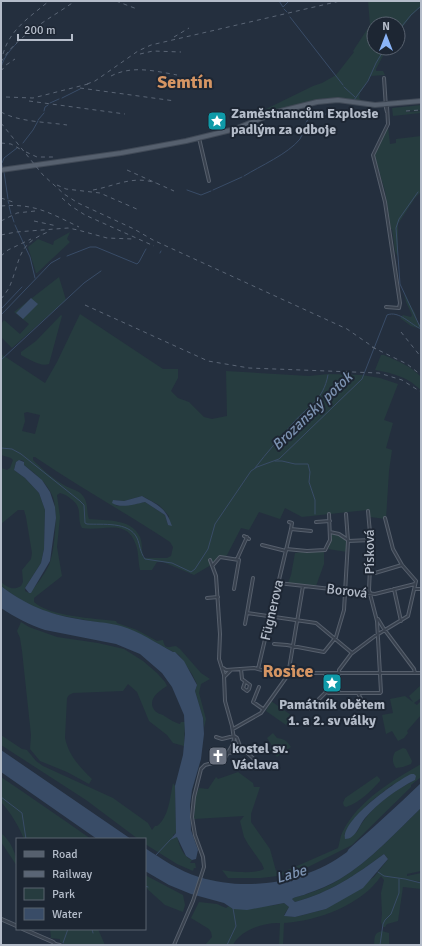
<svg xmlns="http://www.w3.org/2000/svg" width="422" height="946" font-family="Signika,sans-serif">
<style>
.green{fill:#263c3f;fill-rule:evenodd}
.water{fill:#394c67}
.lines{fill:none;stroke-linecap:round;stroke-linejoin:round}
.stream{stroke:#394c67;stroke-width:1}
.minor-casing{stroke:#565f6c;stroke-width:4}
.tertiary-casing{stroke:#565f6c;stroke-width:4.5}
.primary-casing{stroke:#414a57;stroke-width:6}
.minor{stroke:#38414e;stroke-width:2}
.tertiary{stroke:#38414e;stroke-width:2.5}
.primary{stroke:#56606e;stroke-width:4}
.rail{stroke:#5a6575;stroke-width:1;stroke-dasharray:4 4;stroke-linecap:butt}
.labels{text-anchor:middle;dominant-baseline:central;stroke-width:4;stroke-linejoin:round;paint-order:stroke}
.poi-label{font-size:14px;font-weight:bold;fill:#b4bcc9;stroke:#1d2633;text-anchor:start}
.street-label{font-size:14px;fill:#b4bcc9;stroke:#1d2633}
.water-label{font-size:15px;font-style:italic;fill:#7c92b1;stroke:#1d2633}
.district-label{font-size:18px;font-weight:bold;fill:#d59563;stroke:#1d2633}
</style>
<rect width="100%" height="100%" fill="#242f3e"/>
<path class="green" d="M368 1H421V7L412 15 398 33V24H374V48H390L384 54 376 69V71H383L385 75 371 76 360 93 359 98 361 100 358 101 327 98 268 114 264 110 313 86 322 83 336 75 354 52 353 51 370 25Z
M421 105V110L406 111V112L421 111V113L393 116 392 108Z
M388 126 390 144 396 143V139L421 136V192L415 198 398 224V257L395 251 392 229H391L385 191 374 154Z
M70 232 67 239 70 242 37 273H36L28 247 38 239 53 245 54 241Z
M59 277 66 300 12 348 1 337V324L4 320 20 334 29 324 14 312Z
M404 294 415 313 418 323 421 325V329L411 326 400 318 403 315 411 317 412 315 406 302Z
M80 314 163 369H178V378L171 391 178 398 189 402 204 417 212 419 227 416 226 371 309 376 329 374 362 375 380 378 398 384 384 420 393 423 386 448 392 450 389 471 386 519 370 517V511L367 510 302 517 285 508 280 519 259 512 249 530 241 528 226 557H219L211 565 194 575 163 562H157L152 570H140C138 562 139 554 136 545 127 517 102 532 82 528 76 518 84 508 71 499 68 496 64 494 60 493L57 495 60 517 57 547 62 576 34 598V602C51 617 93 618 116 621L117 623 137 630 157 641 163 640C165 651 170 646 176 646L180 649 201 673 210 679 201 684 199 693 206 719 204 728 203 718 195 691 197 684 192 674 179 655 138 633 122 627 58 615 40 610 23 602 1 586V582C7 587 13 591 21 586L23 582 22 570 31 559 32 553 26 517 24 510H18L1 524V468L7 470 10 468 13 460 11 458 1 455V354L45 383 57 362ZM27 412 40 415 35 434 22 431 25 421 24 413ZM33 457H35C79 487 126 513 170 542L173 547 171 556 167 558H144C141 552 143 544 140 537 131 518 107 521 89 519 86 512 89 504 83 496 79 490 70 489 64 485 53 479 42 469 33 460ZM20 460 24 461V465C36 474 47 483 53 497 58 511 55 551 49 565 44 575 37 585 29 593L25 591V588L41 563 44 549 45 510 39 493 25 478 14 470 16 462ZM142 496 159 505 169 516 168 525 165 515 145 502 117 506 113 500 124 501Z
M61 315 62 316 49 364C40 367 29 359 21 355V352L36 341Z
M381 355H384C398 361 411 366 421 377V390C417 387 414 384 411 382 400 375 387 372 375 370Z
M332 533H336L347 541V552L328 549Z
M301 552H324V564L316 586 288 583 291 575 295 553Z
M21 622 29 627 57 637 98 643 124 649 143 661 157 673 165 682 167 686C159 691 146 700 155 711 157 713 160 714 163 715 169 719 173 722 180 724L181 722H185L184 746 173 743 167 735 149 721 137 692 128 684 123 691 73 693 69 695 67 698 65 738C69 756 79 766 92 779L89 784 67 772 40 761 30 749 31 735 22 651 20 638 17 631Z
M327 675H337V692H327Z
M421 685V698L414 703 417 705 421 701V715L407 731 408 733 404 738 398 741 392 731 386 734 382 715 393 713 390 699 405 696 413 702 409 696Z
M271 701 291 715 286 725 266 711Z
M273 733 277 738C285 739 287 741 291 747L277 757C275 754 272 753 269 749L273 747 267 738Z
M1 735 22 749 27 750 36 761 43 766 113 798 148 823 152 830 155 826H157C169 817 170 797 173 783L175 786 176 827V833L173 835V838L177 836C179 845 183 857 192 860L190 863H195L196 868H194L193 871 177 864 145 844V839H138L86 800 1 745Z
M403 748 406 749 412 761 411 764 403 767 396 768C392 763 392 758 395 752Z
M421 764V777L411 785V787L352 845 294 874 261 878H228L222 870C232 872 256 874 264 869L262 864 248 844 244 837 240 821 244 816 194 819 195 798 199 788 208 789 216 777 218 779 238 772 253 783 254 787H260L251 814V822L270 849 276 871 281 873 338 848C340 842 340 836 343 831 359 800 392 781 421 764ZM415 780C393 791 368 809 357 832L344 835 353 820 369 803 387 789 392 785Z
M377 776 380 779V781C370 792 360 802 346 807L344 806 343 803 345 798Z
M1 777C31 797 61 818 91 839H24C18 825 11 813 1 802Z
M421 808V871L407 874V876L421 873V882L411 880 421 883V889L403 887 398 921 387 924 385 927H383L381 922 382 914 381 893 384 880 381 876C362 905 317 921 284 923L283 945H279L280 923C265 922 240 930 233 945H205L212 937 211 932 209 929 191 918 199 902 217 904 226 908 229 906 233 909 275 905 284 903 289 907 284 915 286 916 295 917 326 909 374 877 388 859 384 854C354 876 331 892 295 902L292 899C295 896 299 897 304 895 316 891 329 886 340 879 370 861 396 832 421 808Z
M1 833C10 840 17 854 17 866L1 842Z
M145 875 183 895 185 905 183 912 165 905 145 887Z
M50 929H98L105 945H67L60 942V939L50 938 51 937Z
M382 931 389 933V945H374C375 938 373 933 382 931Z"/>
<path class="water" d="M31 298 38 304 23 319 16 313Z
M19 460 24 462V465L42 480 50 492 55 507 56 518 50 561 31 593H29L25 588 41 563 44 549 45 510 39 493 25 478 14 470 16 462Z
M142 496C158 505 166 508 172 526L168 525 165 515 145 502C135 504 121 509 112 503L113 500 124 501Z
M1 586C26 605 48 614 78 619 92 622 107 622 121 626 139 631 156 643 173 652H175L184 661 197 685 195 691 203 718 204 734 201 759 192 790 190 805 191 830 198 850 196 859 192 860 186 856 177 837 170 840 176 833 175 786 183 755 185 734 184 715 172 687 162 673 140 654 116 644 45 630C30 625 14 617 1 608Z
M1 750 131 839H97L1 772Z
M411 774H414L416 776 415 780C397 789 378 803 365 818 359 825 356 839 345 839 341 820 395 782 411 774Z
M421 783V808C396 832 370 861 340 879 330 885 318 890 306 894 302 896 296 896 292 899L295 902C331 892 354 876 384 854L388 859 363 888 326 909 295 917 284 916 289 907 284 903 247 910 233 909 224 903 191 894 169 885 145 871V848C162 859 179 871 199 877 247 892 306 883 347 852 348 851 348 849 350 848 373 828 398 805 421 783Z"/>
<g class="lines">
<path class="stream" d="M279 1 283 7 289 1
M284 9 287 12
M290 17 343 85
M398 31 411 15 421 6
M1 67C4 57 10 50 17 43
M344 87 355 97
M62 98 80 89
M354 100 368 81 376 63 385 48
M50 103 59 99
M44 111 45 107 48 105
M38 120 44 113
M23 143 33 130 38 121
M1 162 3 169
M2 163 4 158 17 148
M4 172 8 199
M244 176C260 166 288 154 300 139 304 133 304 125 308 119L326 114
M187 190 201 195 211 191
M213 190 242 177
M418 192 399 219 396 228 400 284 421 329
M8 201 9 204
M9 206 11 214
M12 216 14 222
M15 225 30 257 35 278
M160 253 161 251
M67 256 90 247H96L137 264 139 262 146 249
M1 309 22 287
M1 315 51 263 60 258
M1 360 84 283 101 271
M1 448 12 449 21 454 80 501 84 505 85 523 87 524C102 525 129 521 137 538 140 545 140 552 145 559L172 563 191 572 195 569 208 549 215 524 251 471 257 467 279 459 362 379 387 315C399 310 411 325 421 329
M275 461H282L295 464H308L310 472 309 482 315 500V514
M255 468C267 452 281 437 294 422 309 405 323 401 328 375
M1 797 22 813 26 839
M155 856 171 839
M378 872 384 876 405 879 421 883
M145 886 148 887
M92 929 93 933
M63 943 68 929
M62 945 63 944
M227 945 236 926 233 908
M380 945 383 924 385 920 391 914 399 893V879"/>
<defs>
<path id="minor" d="M384 78 386 108 387 112
M199 138 209 181
M386 307 399 308 400 303 385 202 373 155 388 124 387 105
M316 522 330 521
M291 529 311 531
M330 532 339 534 348 540
M244 536 249 539
M348 541 371 540
M262 545 286 551
M286 549 307 551 325 550 330 540 329 514
M237 559 247 537
M213 565 220 557 239 560 234 589
M370 573H375L402 565
M253 578 247 613 316 623 352 653
M278 583 375 594 415 584
M394 589 401 621
M415 589H421
M207 598 218 597
M378 619 384 629 414 669 415 673
M245 624 247 613
M274 644 287 645 324 652 336 637 344 610 348 541 346 514
M223 668 226 670 254 668 273 673H421
M241 669 242 679 250 685 249 689 247 691 243 688 245 682
M258 669 291 529 292 523 289 522
M325 673 326 692
M225 676 231 670
M259 687 253 702 263 709
M326 692 329 693H380L381 692 377 621 369 590 371 544 368 511
M339 693V670L351 654 375 636 408 616 416 581 402 565 393 549 385 518
M358 693 363 703
M309 709 326 692
M233 729 261 713 288 675 303 586
M234 736 237 738 240 746 256 761
M216 737 222 739 234 736
M228 753 235 752 240 746
M55 944 60 945
M174 945 193 901 204 867 203 857 195 835 192 817 194 797 201 769 205 765 220 761 225 758 233 744 234 739 232 726 225 701 224 675 219 659 220 634 216 576 210 560"/>
<path id="tertiary" d="M1 919 17 926
M23 929 53 942 56 945"/>
<path id="primary" d="M1 170 121 153 186 141 235 129 277 112 317 102 338 100 375 105 421 101"/>
</defs>
<use href="#minor" class="minor-casing"/>
<use href="#tertiary" class="tertiary-casing"/>
<use href="#primary" class="primary-casing"/>
<use href="#minor" class="minor"/>
<use href="#tertiary" class="tertiary"/>
<use href="#primary" class="primary"/>
<path class="rail" d="M116 1 137 9
M174 37 189 28
M3 54C10 29 30 17 49 1
M140 54 153 51 181 52
M1 62C17 35 50 19 75 1
M1 71 6 65 15 59
M111 76C132 65 155 71 177 75
M87 84 95 81 138 51 151 45 340 1
M80 88 175 101
M6 97 33 98 92 83
M29 101 125 114
M406 111 421 110
M1 112C19 122 47 122 67 125
M1 123 43 175 64 194 78 203 134 229 153 240 347 329 376 349
M1 143 11 144 20 149
M26 152 37 157H56
M127 170 174 191
M57 185 66 189 100 193 139 210
M93 190C115 186 133 175 156 183
M1 198 16 203
M62 198 71 206 85 215 154 246
M1 206C34 203 50 213 79 227
M1 221 17 213 35 211
M34 221 57 226
M1 235 16 232 68 228 78 230 107 238 133 239
M1 256 8 250 31 239
M1 299C5 294 9 289 11 283 21 257 18 244 48 232
M85 305 208 361 249 368 379 373 402 380 421 392
M401 332 421 357
M372 347 407 364 421 375"/>
</g>
<defs>
<symbol id="sight-square" viewBox="-11 -11 22 22"><rect x="-9" y="-9" width="18" height="18" rx="4" fill="#0f9aa8" stroke="#1d2633"/><path d="M0-6L1.8-2.2L6-1.7L2.9 1.2L3.7 5.4L0 3.3L-3.7 5.4L-2.9 1.2L-6-1.7L-1.8-2.2Z" fill="#fff"/></symbol>
<symbol id="church-square" viewBox="-11 -11 22 22"><rect x="-9" y="-9" width="18" height="18" rx="4" fill="#6b7280" stroke="#1d2633"/><path d="M-1.2-6h2.4v3.5h3.3v2.4h-3.3V6h-2.4V-.1h-3.3v-2.4h3.3Z" fill="#fff"/></symbol>
</defs>
<g fill-rule="evenodd">
<use href="#sight-square" x="206" y="110" width="22" height="22"/>
<use href="#sight-square" x="321" y="672" width="22" height="22"/>
<use href="#church-square" x="207" y="745" width="22" height="22"/>
</g>
<g class="labels">
<g class="poi-label">
<text x="231" y="113">Zaměstnancům Explosie<tspan x="231" dy="16">padlým za odboje</tspan></text>
<text x="332" y="704" text-anchor="middle">Památník obětem<tspan x="332" dy="16">1. a 2. sv války</tspan></text>
<text x="232" y="748">kostel sv.<tspan x="232" dy="16">Václava</tspan></text>
</g>
<g class="street-label">
<text transform="translate(369 552) rotate(-90)">Písková</text>
<text transform="translate(347 591) rotate(7)">Borová</text>
<text transform="translate(272 610) rotate(-77)">Fügnerova</text>
</g>
<g class="water-label">
<text transform="translate(312 411) rotate(-44)">Brozanský potok</text>
<text transform="translate(291 874) rotate(-17)">Labe</text>
</g>
<g class="district-label">
<text x="185" y="82">Semtín</text>
<text x="288" y="671">Rosice</text>
</g>
</g>
<rect width="422" height="946" fill="none" stroke="#b4bcc9" stroke-width="4"/>
<rect x="16" y="838" width="130" height="92" fill="#1d2633" stroke="#59626f"/>
<rect x="24" y="851" width="20" height="6" fill="#56606e" stroke="#59626f"/>
<text x="52" y="858" font-size="12" fill="#b4bcc9">Road</text>
<rect x="24" y="871" width="20" height="6" fill="#5a6575" stroke="#59626f"/>
<text x="52" y="878" font-size="12" fill="#b4bcc9">Railway</text>
<rect x="24" y="888" width="20" height="12" fill="#263c3f" stroke="#59626f"/>
<text x="52" y="898" font-size="12" fill="#b4bcc9">Park</text>
<rect x="24" y="908" width="20" height="12" fill="#394c67" stroke="#59626f"/>
<text x="52" y="918" font-size="12" fill="#b4bcc9">Water</text>
<g transform="translate(386 36)"><circle r="19" fill="#1d2633" stroke="#59626f"/>
<path d="M0-3L7 15L0 10L-7 15Z" fill="#8ab4f8"/>
<text y="-6" font-size="11" font-weight="bold" text-anchor="middle" fill="#b4bcc9">N</text>
</g>
<path d="M18 34v6h54v-6" fill="none" stroke="#b4bcc9" stroke-width="2"/>
<text x="24" y="34" font-size="12" fill="#b4bcc9" stroke="#1d2633" stroke-width="3" paint-order="stroke">200 m</text>
</svg>
